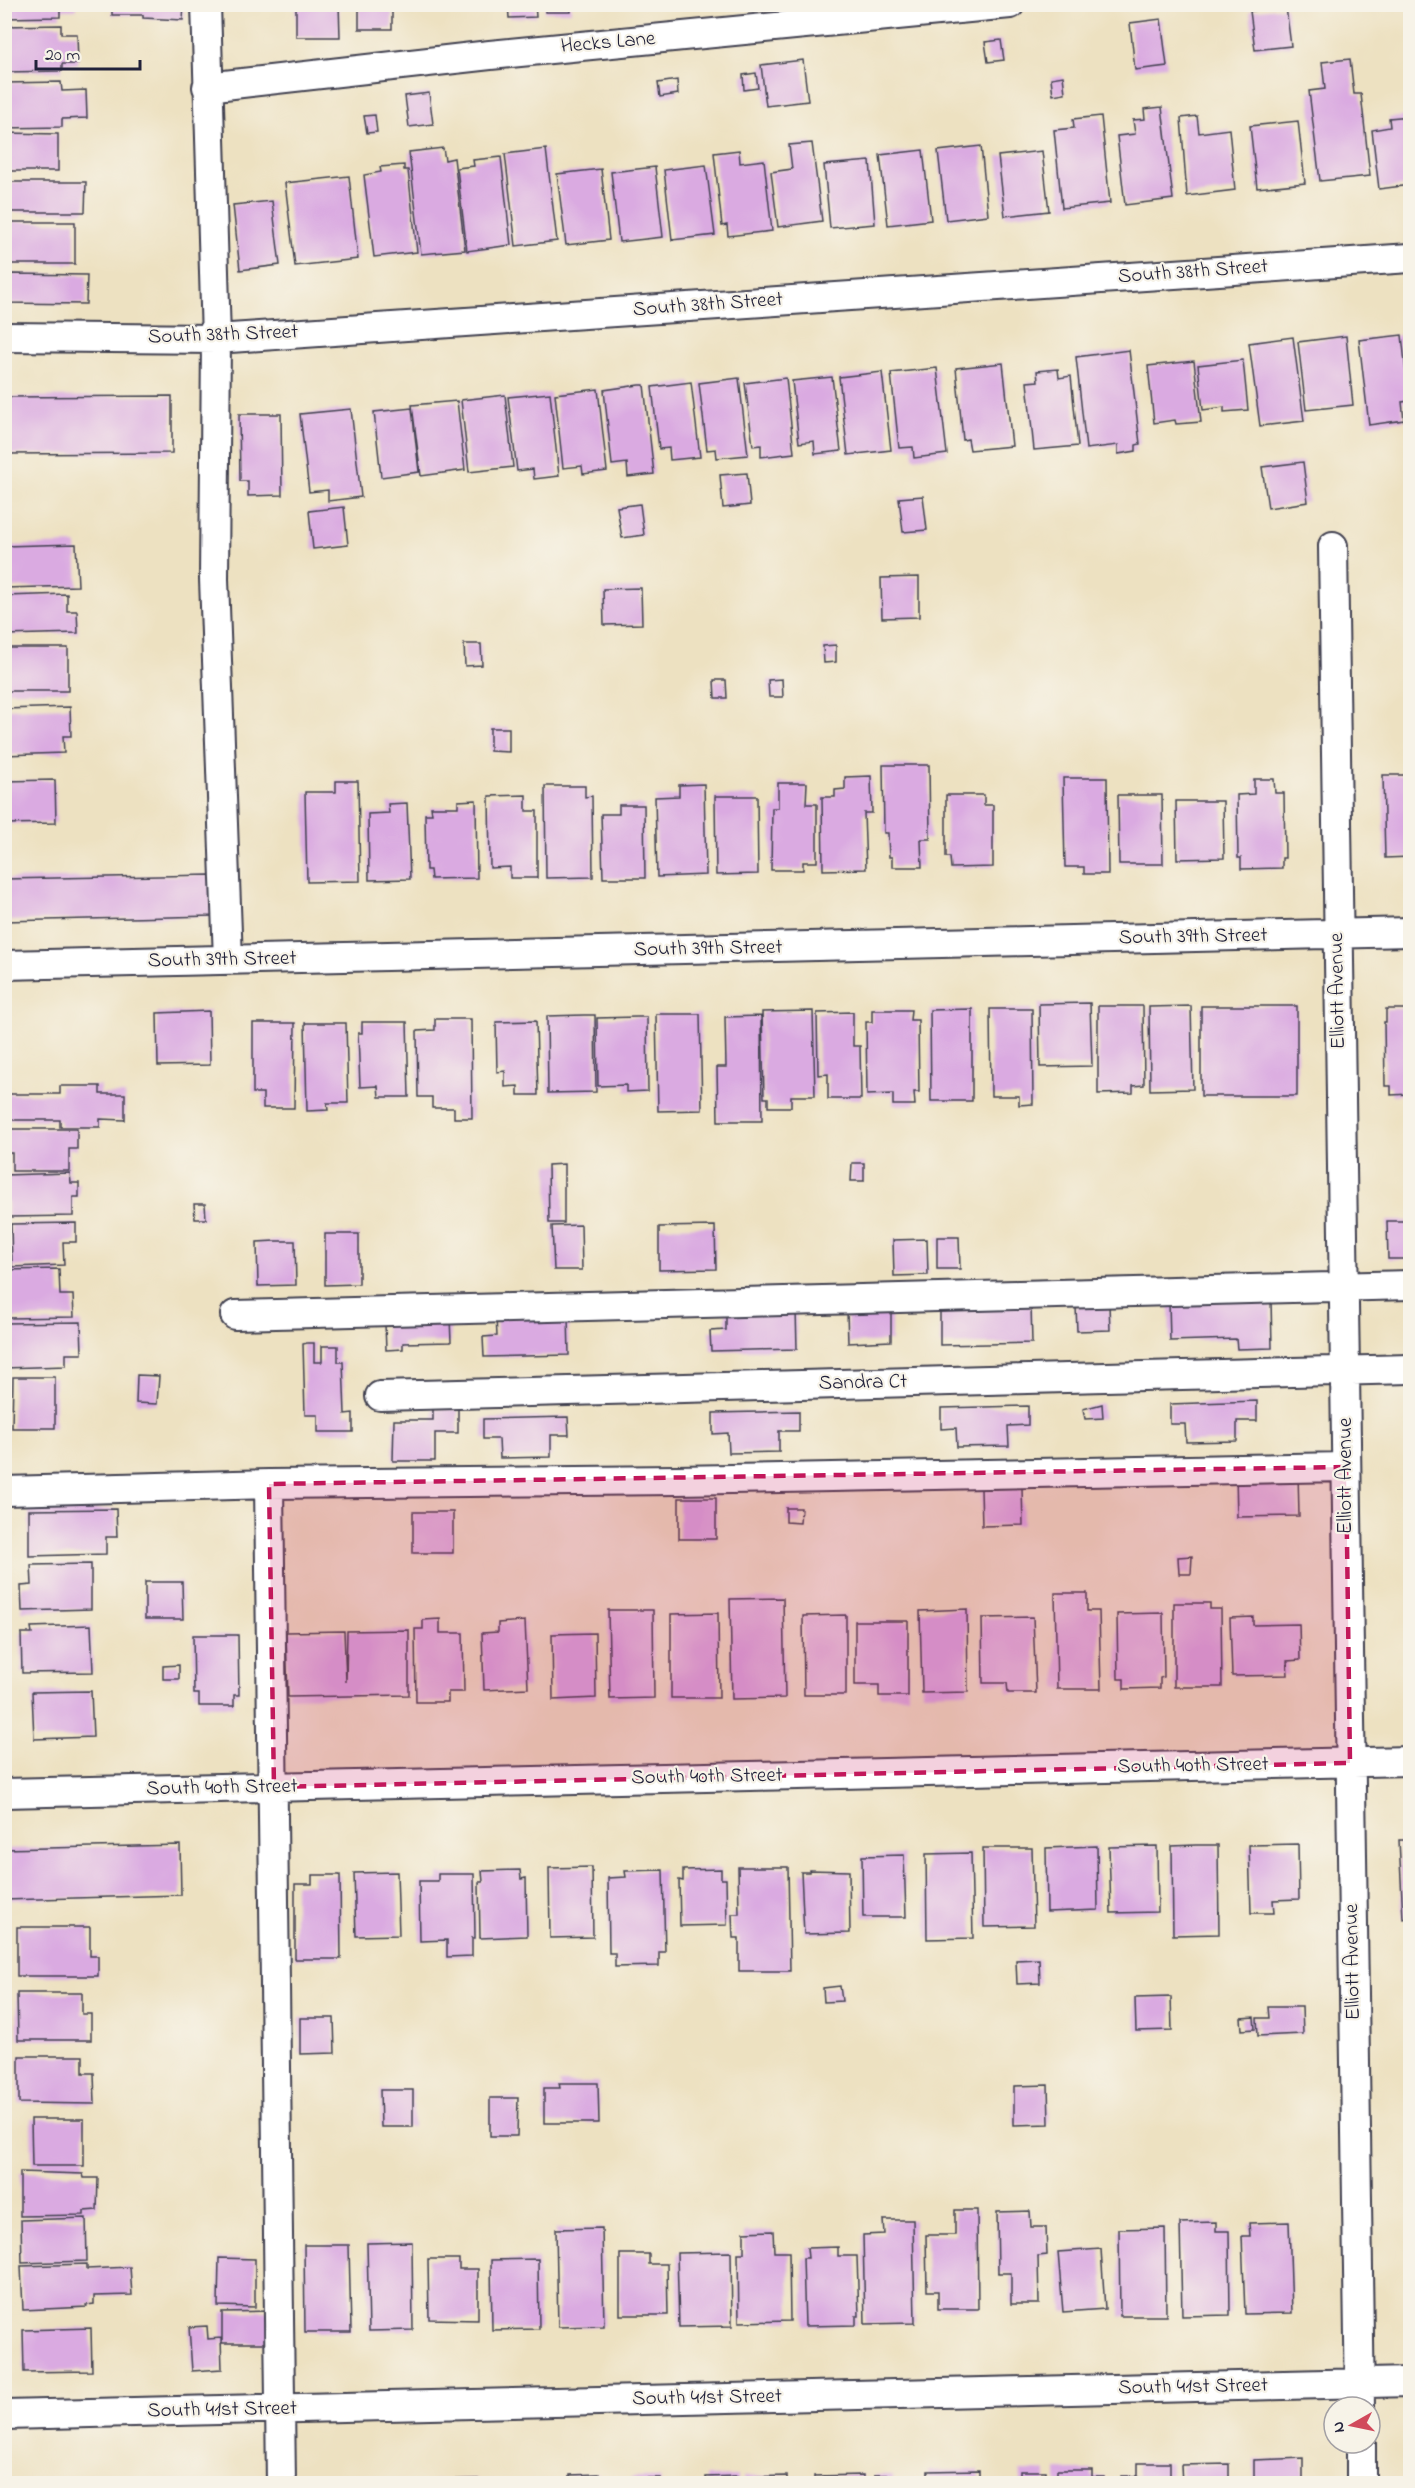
<svg xmlns="http://www.w3.org/2000/svg" width="1415" height="2488" font-family="'Indie Flower',sans-serif">
<style>
.building{fill:#daaae1}
.lines{fill:none;stroke-linecap:round;stroke-linejoin:round}
.street-casing{stroke:#403f4f;stroke-width:32}
.street{stroke:#fff;stroke-width:28}
.marked{fill:#c2185b;fill-opacity:0.2;stroke:#c2185b;stroke-width:4.5;stroke-dasharray:12 8;stroke-linejoin:round}
.labels{text-anchor:middle;dominant-baseline:central;stroke-width:4.5;stroke-linejoin:round;paint-order:stroke}
.street-label{font-size:21px;fill:#22223b;stroke:#f7f3e8}
</style>
<rect width="100%" height="100%" fill="#f7f3e8"/>
<filter id="ink" filterUnits="userSpaceOnUse"><feTurbulence type="fractalNoise" baseFrequency=".0167" numOctaves="2"/><feDisplacementMap in="SourceGraphic" scale="12" xChannelSelector="R" yChannelSelector="G"/><feConvolveMatrix kernelMatrix="1 2 1 2 8 2 1 2 1" color-interpolation-filters="sRGB"/></filter>
<filter id="wash" filterUnits="userSpaceOnUse"><feTurbulence type="fractalNoise" baseFrequency=".008" numOctaves="4" result="noise"/><feDisplacementMap in="SourceGraphic" scale="24" xChannelSelector="R" yChannelSelector="G"/><feGaussianBlur stdDeviation="1.35" result="paint"/><feColorMatrix in="noise" values="0 0 0 0 0 0 0 0 0 0 0 0 0 0 0 0 0 1.4 0 .05"/><feComposite in="paint" operator="in"/></filter>
<g filter="url(#wash)">
<rect width="100%" height="100%" fill="#ede1c1"/>
<g id="blocks">
<path class="building" d="M4 4H76V10H60V17L4 18Z
M112 4H184L183 20 143 18V15H112Z
M296 4H339L340 37H296Z
M359 4H392V29H359Z
M508 4H535L536 17 509 18Z
M545 4H571V12H545Z
M1286 7 1291 46 1255 50 1250 11Z
M1161 19 1167 66 1135 70 1130 23Z
M61 25V34H77L78 64H62V71L4 72V26Z
M1001 40 1004 60 988 62 985 42Z
M1350 59 1354 94H1361L1370 176 1320 181 1309 91 1325 89 1322 62Z
M803 60 808 101 766 106 761 65Z
M756 73 758 88 744 90 743 75Z
M1063 76 1065 93 1053 95 1051 78Z
M677 80 678 94 660 97 658 83Z
M61 82 62 91 86 90 87 118 62 119V127L4 128V83Z
M429 93 433 124 409 127 405 96Z
M1162 107 1173 199 1125 205 1117 136 1135 134 1133 120 1145 119 1144 109Z
M375 115 377 132 367 133 364 116Z
M1101 116 1110 203 1062 208 1054 130 1074 128 1073 119Z
M1197 116 1199 133 1229 129 1235 190 1187 196 1181 118Z
M1410 116V185L1379 189 1372 130 1390 127 1389 118Z
M1298 121 1305 183 1257 188 1250 126Z
M4 133 58 134V171H4Z
M812 143 822 221 778 227 771 172 792 169 789 145Z
M981 146 988 215 946 220 938 151Z
M443 148 445 160 454 158 465 250 421 254 409 152Z
M546 149 557 241 516 246 505 154Z
M739 150 740 163 764 160 772 231 728 236 727 225 722 226 714 153Z
M923 150 931 220 888 225 880 155Z
M1042 151 1049 211 1005 216 998 156Z
M501 157 511 245 467 251 457 168 474 166 473 160Z
M870 161 875 224 830 228 824 165Z
M404 165V170H408L417 252 374 257 364 175 381 172 380 167Z
M706 165 715 235 672 240 664 170Z
M655 167 663 237 619 242 611 172Z
M601 169 609 240 566 245 557 174Z
M349 176 358 259 295 266 285 183Z
M11 182H86L85 212H4V195L11 196Z
M272 201 280 265 240 270 233 205Z
M4 222H75V264H11V242L4 241Z
M11 274 87 275 86 304 4 303V288H10Z
M1402 335 1409 401 1402 402 1404 420 1369 425 1359 340Z
M1346 336 1353 405 1306 410 1298 342Z
M1293 337 1304 421 1260 426 1249 343Z
M1410 344V360H1409L1407 345Z
M1129 350 1140 444 1136 445V451L1118 454V445L1086 449 1076 357Z
M1243 360 1248 410 1224 412V407L1203 410 1198 365Z
M1194 361 1201 422 1176 424 1175 420 1154 423 1148 366Z
M1003 363 1012 446 970 450 968 439 963 440 956 368Z
M937 368 947 454 914 458 913 447 899 448 891 373Z
M1058 369 1059 378 1071 376 1078 446 1034 450 1027 382 1038 381 1037 371Z
M882 372 891 450 848 455 839 377Z
M832 377 841 451 815 454 814 441 799 443 792 381Z
M739 378 748 455 717 458 716 449 707 450 699 383Z
M786 378 794 453 761 457V445L753 446 745 383Z
M691 382 700 457 670 460 669 448 659 449 652 387Z
M639 385H644L654 474 628 477 627 463 612 465 604 390Z
M598 389 607 471 583 474 582 466 563 468 555 394Z
M550 393 559 476 534 479 533 469 517 471 508 397Z
M505 395 513 467 469 472 461 400Z
M172 396V453L4 454V397Z
M457 401 465 470 421 476 412 405Z
M412 408 419 472 381 477 374 412Z
M351 409 361 497 328 501V490L309 492 300 414Z
M239 414H281L282 495 248 496V481H240Z
M1303 462 1308 502 1268 508 1262 467Z
M747 473 750 505 723 508 720 475Z
M923 496 927 530 903 532 899 498Z
M640 504 644 535 622 538 617 507Z
M344 507 348 545 313 549 309 511Z
M76 544 78 586 4 588V546Z
M919 577V617L882 618 881 578Z
M641 588 642 624 604 625 603 589Z
M67 594V611H77L78 633 5 635V596Z
M464 644H481L482 665 465 666Z
M836 645V662L824 663 823 646Z
M4 648H68V691H4Z
M782 679 783 697H769L768 680Z
M714 680H726L727 698H715Z
M70 707 71 736H63L64 753 4 755V709Z
M490 728H509V752L490 751Z
M883 765H929L930 839H921L922 867H892V857H889L888 833H884Z
M1383 775H1410V857L1385 858Z
M871 776 872 813H864L866 869 823 870 822 797H835V790L845 789V777Z
M1063 778H1107L1108 874H1084V867H1065Z
M1254 779H1274L1275 793H1284L1285 858H1282V868L1241 869V858H1238L1237 795 1254 794Z
M55 780 56 823 4 824 5 781Z
M336 781H358L360 881 307 882 305 792H336Z
M778 783H807L806 804H817V862H803V870H771L772 808H778Z
M704 784 706 875 657 877 655 797 679 796V785Z
M545 786H585V797L592 796 593 877 546 878Z
M526 795V811H537V878H510V867L490 868 489 796Z
M946 795H984V805H993V867L951 868 950 857H946Z
M1118 795H1162L1163 864H1119Z
M715 796H757L758 874 716 875Z
M476 800 477 878 431 879 430 870H426L425 814H432L431 807H458V801Z
M1176 801H1223L1224 858 1177 859Z
M407 803 410 879 369 880 368 814 389 813 388 804Z
M619 805H644L645 878H603L601 814H619Z
M211 875 212 916 5 921 4 879Z
M1090 1003 1092 1066 1040 1067 1039 1004Z
M1098 1006H1143L1144 1085 1133 1086V1093L1098 1094Z
M1191 1006 1193 1089 1150 1090 1149 1007Z
M1201 1006H1297V1096H1201Z
M972 1009V1101H931L930 1010Z
M990 1009H1032L1033 1104 1019 1105V1096H991Z
M1386 1009H1410V1094L1391 1095V1086H1385L1384 1022H1386Z
M872 1010H911L910 1020H918L919 1092H914L915 1105H893V1094L867 1095 866 1022H872Z
M209 1011 210 1065 158 1066 157 1013Z
M813 1011 815 1096H791V1107H768V1098H764L762 1012Z
M853 1012V1046H860L861 1099H828V1074L818 1075 817 1013Z
M656 1014H700L702 1110 658 1111Z
M584 1015H595L596 1092 548 1093 547 1016Z
M761 1016 762 1121H718L717 1067H726L725 1017Z
M637 1017H647L648 1091 626 1092V1085L598 1086 597 1018Z
M435 1019H471L472 1118H454V1108H432V1097H418L417 1031 435 1030Z
M536 1021 538 1095H518V1086L505 1087V1071L497 1072 496 1022Z
M362 1022H407L409 1097H379L378 1086 360 1087 358 1033H362Z
M253 1023H295L294 1108H263V1093H253Z
M305 1023H346L348 1103H327L328 1110 307 1111Z
M60 1086H100V1094H125V1120L100 1119V1127H60V1120H4V1094H60Z
M4 1129H77V1149H69V1171H12V1153H4Z
M852 1163H864V1181H851Z
M564 1164V1223H549L548 1165Z
M70 1173 71 1183H79V1197H73V1216L8 1217V1202H5L4 1175Z
M194 1204H205L206 1219H195Z
M1387 1221H1410V1259H1388Z
M76 1223V1242H63L64 1265 12 1267 11 1224Z
M581 1225 582 1270H554L552 1226Z
M715 1226 716 1269 659 1270V1227Z
M325 1234H359V1284L325 1285Z
M937 1237H959L960 1269H937Z
M927 1239 928 1275 894 1276 893 1240Z
M275 1241H295L296 1285 258 1286 257 1242Z
M59 1269 60 1295H73L74 1317 9 1318V1298H4V1270Z
M1271 1299 1272 1348 1237 1349 1236 1339 1170 1341 1169 1301Z
M1031 1305 1032 1343 940 1345V1307Z
M1109 1305 1110 1330 1077 1331 1076 1306Z
M796 1310 797 1349 711 1351 710 1331 726 1330V1312Z
M891 1311V1341L848 1343 847 1312Z
M568 1316 569 1355 484 1357 483 1337 497 1336 496 1317Z
M450 1318 451 1342 403 1343V1349L386 1350 385 1324Z
M81 1322 82 1354H66V1366L4 1368V1323Z
M307 1343H314V1362H322V1346H338V1362H343L345 1414 353 1413V1432H318V1415H305L303 1344Z
M137 1375 159 1376 157 1404 136 1403Z
M13 1377H55V1428H12Z
M1257 1401V1421H1237V1441L1186 1442 1185 1424H1170V1404Z
M1102 1404 1103 1418 1085 1419 1083 1409Z
M1028 1406V1425L1008 1426 1009 1446 957 1447 956 1428 941 1429V1408Z
M433 1408 458 1409V1433H435V1461H393L394 1420H433Z
M799 1411V1431H779V1452L729 1453 728 1433 713 1434V1413Z
M568 1417 569 1435H551V1457L500 1458 499 1439H483V1419Z
M1298 1472 1299 1516 1237 1517 1236 1474Z
M1022 1488 1023 1525 982 1526 981 1489Z
M679 1498H716V1539H679Z
M786 1508H801L800 1523 786 1522Z
M116 1509 117 1537H106V1554L29 1556V1510Z
M413 1512H453V1553H413Z
M1192 1556 1191 1574H1179L1178 1557Z
M91 1564V1609L22 1611 21 1586 32 1585 31 1565Z
M145 1582H182L183 1619H145Z
M1055 1593H1087V1611H1099L1101 1689H1057Z
M783 1598 785 1698 732 1699 730 1599Z
M1174 1603H1210V1609H1221L1222 1687H1174Z
M967 1609 968 1692 922 1693 920 1611Z
M608 1610H653L654 1698 610 1699Z
M718 1613 719 1698H671V1614Z
M1163 1613 1164 1677 1160 1678V1688L1124 1689V1679H1118L1117 1614Z
M846 1615V1695H804L803 1616Z
M1033 1617 1036 1693H1008L1007 1683H983L982 1618Z
M1253 1617V1625L1299 1624 1300 1660 1287 1661 1288 1675 1232 1676 1230 1618Z
M440 1619V1633H463L464 1692H448V1702H416L415 1629H423V1620Z
M525 1621 528 1688 484 1690 482 1633 498 1632V1623Z
M855 1621H908V1696H879V1685H855Z
M91 1625 93 1672 22 1673 21 1633H32L31 1627Z
M409 1630V1695L288 1697 286 1632 344 1631 346 1682 347 1631Z
M595 1633 596 1698 553 1700 552 1634Z
M193 1635H238L239 1695H234V1706H199V1694H194Z
M179 1665V1679H163V1666Z
M91 1691 93 1737 34 1739 32 1692Z
M1399 1840H1410V1918L1403 1919Z
M1298 1844 1299 1899 1273 1900 1274 1913H1251L1249 1845Z
M180 1845 181 1895 4 1900V1849Z
M1196 1845H1218L1219 1934 1173 1935 1172 1846Z
M1097 1846 1098 1910 1047 1912 1046 1848Z
M1157 1846 1158 1912 1111 1913 1109 1847Z
M983 1848H1032L1034 1926 984 1927Z
M971 1853 973 1938 927 1939 926 1854Z
M904 1855 906 1917H863L862 1856Z
M592 1867 593 1937 550 1938 549 1868Z
M738 1867H788L790 1971H739V1938H733L732 1914H739Z
M721 1869V1879H726L727 1925 680 1926 679 1880 683 1881V1870Z
M520 1870 521 1879 526 1878 527 1936 480 1938 479 1882H483L482 1871Z
M663 1870 665 1952H659V1966L615 1967V1953H609L608 1878 626 1877 625 1871Z
M809 1870 849 1871 850 1933 804 1934 801 1872H809Z
M397 1872 399 1935 356 1936 354 1873Z
M438 1874H474L475 1938H472V1956L447 1957V1940L420 1941 419 1881H438Z
M312 1875H340L341 1959H295V1884H312Z
M17 1927H90V1956H98V1976H17Z
M1039 1959 1040 1983 1017 1984 1016 1960Z
M840 1986 842 2001 824 2002 823 1988Z
M17 1993H82V2014H91V2040H18Z
M1171 1997 1172 2030 1136 2031 1135 1998Z
M1268 2007H1302L1303 2034 1258 2036 1257 2018H1269Z
M1254 2017 1255 2029 1242 2030 1241 2018Z
M300 2018H334L335 2053 300 2054Z
M19 2056H83V2073H94L95 2104 19 2103Z
M559 2083H598L599 2123H544V2088H560Z
M1048 2085 1049 2124 1014 2125V2086Z
M380 2090H413V2127H381Z
M490 2098H518L517 2136H490Z
M31 2119H84V2166H32Z
M20 2172 83 2174 84 2178H98L97 2210 84 2211V2215L20 2216Z
M955 2210H977L978 2309H938V2291H927L926 2235H955Z
M1030 2211 1031 2227H1046L1047 2255 1038 2256 1039 2304H1011V2273H998L997 2212Z
M86 2218 87 2261 22 2263 21 2220Z
M883 2220H913L915 2323 865 2324 863 2235 884 2234Z
M1216 2222V2231H1229L1230 2315 1182 2316 1180 2223Z
M1289 2222 1292 2313 1245 2314 1242 2236H1250L1249 2223Z
M602 2228 604 2326 558 2327 556 2229Z
M1165 2228 1166 2316H1120L1119 2229Z
M773 2231 774 2252H789L790 2321 739 2322 738 2253H744V2232Z
M412 2242 413 2330 369 2331 367 2243Z
M304 2245H349L351 2332H305Z
M838 2247V2256H857L859 2316H856V2325L805 2326 803 2258H808L807 2248Z
M1101 2249 1105 2309 1063 2312 1058 2252Z
M731 2252 732 2326 679 2327 677 2253Z
M620 2254H649V2264H667L668 2315H620Z
M219 2258 255 2259V2307L218 2306Z
M428 2259H459V2269H478V2320L429 2319Z
M538 2259 539 2329 492 2330 491 2260Z
M87 2264V2269L130 2267 132 2295 94 2296V2304L86 2305 87 2307 23 2310 21 2266Z
M271 2311 272 2343H222V2312Z
M207 2326 208 2339 221 2338 222 2369 192 2371 189 2327Z
M91 2328 92 2371 24 2372 23 2330Z
M1303 2458V2484H1254V2460Z
M1138 2463H1170V2484H1121V2476H1138Z
M1229 2464V2484H1182L1181 2465Z
M979 2470V2484H928V2471Z
M1057 2470H1092V2477H1104L1105 2484H1057Z
M1020 2471H1046V2484H1020Z
M599 2474V2484H570V2475Z
M863 2475V2484H814V2476Z
M875 2475H893V2484H875Z
M737 2476V2484H706V2477Z
M787 2476V2484H744L743 2477Z
M631 2478H660L661 2484H631Z
M478 2479V2484H434V2480Z
M176 2481V2484H159V2482Z
M490 2481H520V2484H490Z"/>
</g>
</g>
<g filter="url(#ink)">
<use href="#blocks" fill-opacity="0" stroke="#403f4f" stroke-width="1.5"/>
<g class="lines">
<defs>
<path id="street" d="M206 4 216 339 214 579 228 960
M207 87 490 55 1010 4
M4 337 216 339 1410 258
M1333 546 1360 2407
M4 965 1410 932
M235 1315 1410 1285
M380 1396 1410 1369
M269 1484 281 2484
M4 1491 269 1484 677 1480 1346 1467
M4 1793 1410 1761
M4 2415 1410 2382
M1361 2443V2484"/>
</defs>
<use href="#street" class="street-casing"/>
<use href="#street" class="street"/>
</g>
</g>
<path class="marked" d="M1346 1467 1350 1763 274 1787 269 1484Z"/>
<g class="labels">
<g class="street-label">
<text transform="translate(608 43) rotate(-5)">Hecks Lane</text>
<text transform="translate(1193 272) rotate(-4)">South 38th Street</text>
<text transform="translate(708 305) rotate(-4)">South 38th Street</text>
<text transform="translate(223 335) rotate(-2)">South 38th Street</text>
<text transform="translate(1193 937) rotate(-1)">South 39th Street</text>
<text transform="translate(708 949) rotate(-1)">South 39th Street</text>
<text transform="translate(222 960) rotate(-1)">South 39th Street</text>
<text transform="translate(1338 991) rotate(-91)">Elliott Avenue</text>
<text transform="translate(863 1383) rotate(-1)">Sandra Ct</text>
<text transform="translate(1346 1476) rotate(-90)">Elliott Avenue</text>
<text transform="translate(1193 1766) rotate(-1)">South 40th Street</text>
<text transform="translate(707 1777) rotate(-1)">South 40th Street</text>
<text transform="translate(222 1788) rotate(-1)">South 40th Street</text>
<text transform="translate(1353 1962) rotate(-91)">Elliott Avenue</text>
<text transform="translate(1193 2387) rotate(-1)">South 41st Street</text>
<text transform="translate(707 2398) rotate(-1)">South 41st Street</text>
<text transform="translate(222 2410) rotate(-1)">South 41st Street</text>
</g>
</g>
<rect width="1415" height="2488" fill="none" stroke="#f7f3e8" stroke-width="24"/>
<g transform="translate(1352 2425) rotate(261)"><circle r="28" fill="#f7f3e8" stroke="#a29fa3" stroke-width="1.5"/>
<path d="M0-4.5L10 22L0 15L-10 22Z" fill="#d1495b"/>
<text y="-9" font-size="16" font-weight="bold" text-anchor="middle" fill="#22223b">N</text>
</g>
<path d="M36 60v9h104v-9" fill="none" stroke="#22223b" stroke-width="3"/>
<text x="45" y="60" font-size="18" fill="#22223b" stroke="#f7f3e8" stroke-width="4.5" paint-order="stroke">20 m</text>
</svg>
